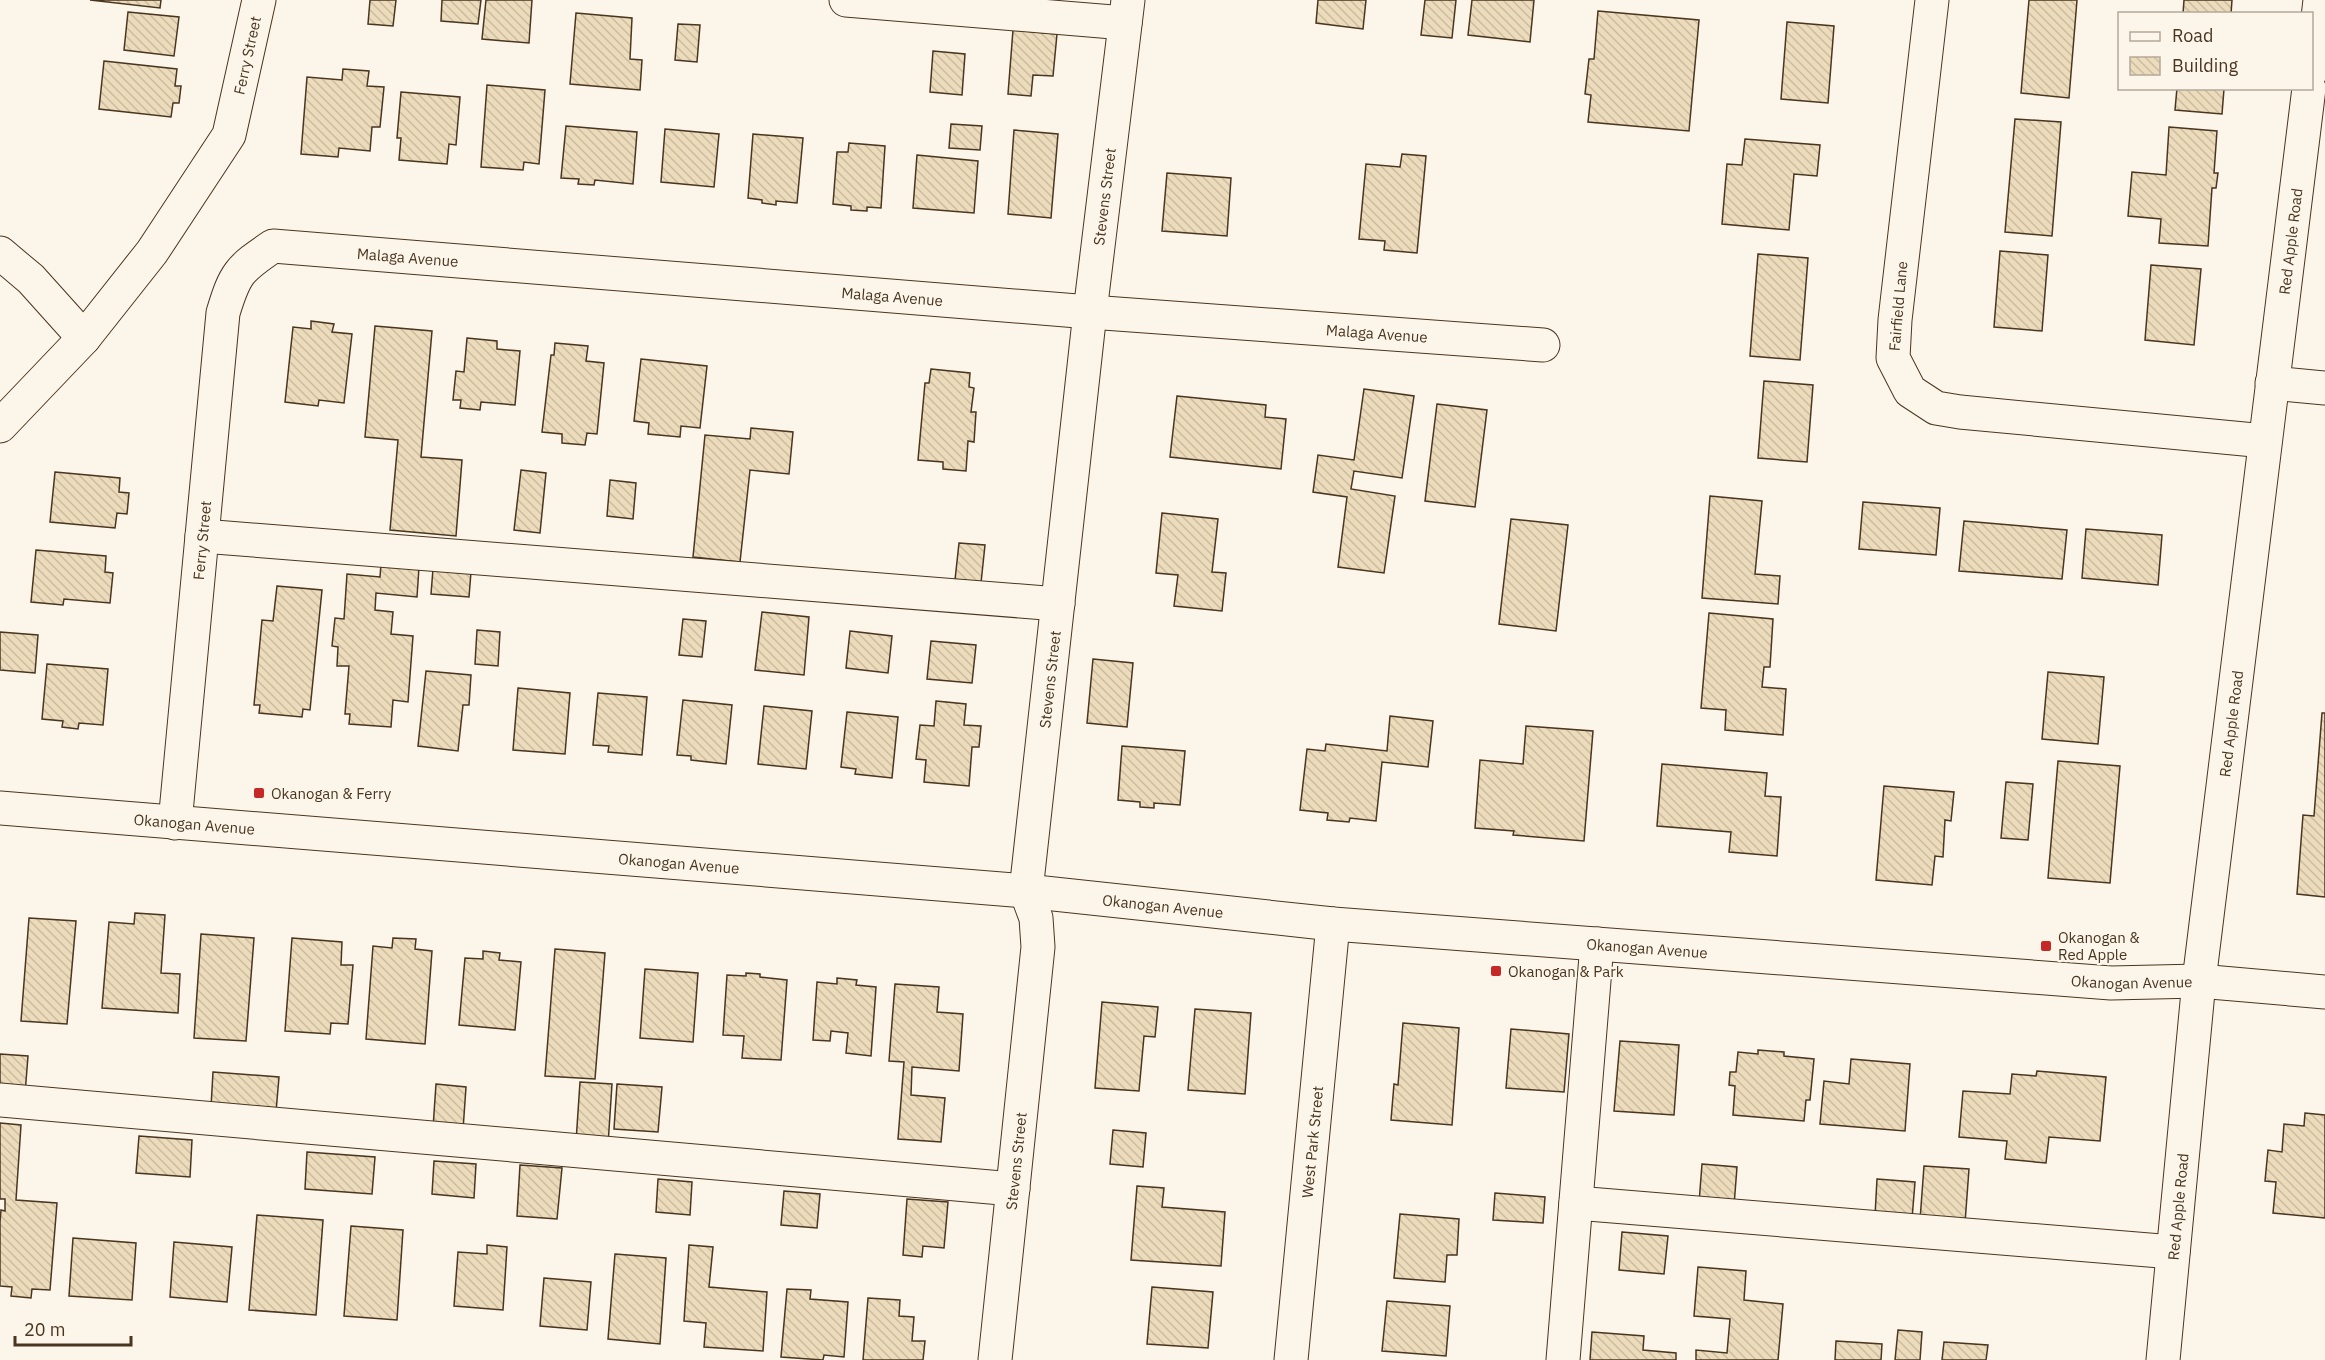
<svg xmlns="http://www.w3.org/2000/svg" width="2325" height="1360" font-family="'IBM Plex Sans',sans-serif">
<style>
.building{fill:url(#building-back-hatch);stroke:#4a3520;stroke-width:1.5}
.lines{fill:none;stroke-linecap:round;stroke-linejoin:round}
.minor-casing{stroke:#4a3520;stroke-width:35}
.major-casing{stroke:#4a3520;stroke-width:35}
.minor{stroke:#fbf6e9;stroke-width:33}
.major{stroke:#fbf6e9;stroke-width:33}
.poi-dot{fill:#c62828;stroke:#fbf6e9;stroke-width:2}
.labels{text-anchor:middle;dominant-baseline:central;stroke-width:4.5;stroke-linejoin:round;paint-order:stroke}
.street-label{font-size:15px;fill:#4a3520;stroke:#fbf6e9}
.poi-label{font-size:15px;fill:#4a3520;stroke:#fbf6e9;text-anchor:start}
</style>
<defs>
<pattern id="building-back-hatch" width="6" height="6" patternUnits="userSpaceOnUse" patternTransform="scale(1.5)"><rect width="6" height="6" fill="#ecdcbc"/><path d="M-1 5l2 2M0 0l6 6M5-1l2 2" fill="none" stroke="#ccbda1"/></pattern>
</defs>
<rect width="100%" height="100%" fill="#fbf6e9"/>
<path class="building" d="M90 0H161L160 8Z
M370 0H396L393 26 368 24Z
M442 0H481L478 24 441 21Z
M486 0H532L529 43 482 39Z
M1318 0H1366L1363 29 1316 23Z
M1425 0H1456L1452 38 1421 35Z
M1472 0H1534L1530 42 1468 35Z
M2029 0H2077L2069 98 2021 93Z
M2184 0H2232L2231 14H2183Z
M1598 11 1699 20 1689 131 1588 122 1591 95 1585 94 1589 59H1594Z
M128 12 179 17 174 56 124 50Z
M576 13 632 18 630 59 642 60 640 90 570 84Z
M1787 22 1834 26 1828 103 1781 99Z
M678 24 700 25 697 62 675 60Z
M1013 30 1057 34 1053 76 1033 75 1031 96 1008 94Z
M933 51 965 54 962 95 930 92Z
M104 61 177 69 175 86H181L179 103H173L171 117 99 109Z
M343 69 369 71 367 86 384 87 380 127H372L370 151 339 148 338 157 301 154 307 77 342 80Z
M487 85 545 90 539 164 524 162 523 170 481 167Z
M2177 88H2239L2224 89 2222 114 2175 110Z
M401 92 460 97 456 145 449 144 447 164 399 160 401 138H397Z
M2015 119 2061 122 2052 236 2005 232Z
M951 124 982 126 980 150 949 148Z
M566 126 637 132 633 184 595 180 594 185 578 184 579 179 561 178Z
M2169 127 2217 131 2214 173H2218L2216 188H2212L2208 246 2159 243 2161 219 2128 216 2132 172 2166 175Z
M665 129 719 134 714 187 661 182Z
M1014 130 1058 134 1051 218 1008 214Z
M753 134 803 138 797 203 776 201V205L762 203V200L748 198Z
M1745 139 1820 145 1817 176 1794 174 1789 230 1722 224 1727 164 1742 165Z
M849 143 885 146 881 208 867 207V211L851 210V206L833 204 837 152H848Z
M1402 154 1426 156 1417 253 1384 250 1385 241 1359 239 1366 164 1400 167Z
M917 155 978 161 974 213 913 208Z
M1167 173 1231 178 1227 236 1162 231Z
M2000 251 2048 255 2042 331 1994 327Z
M1758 254 1808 258 1800 360 1750 356Z
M2151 265 2201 269 2194 345 2145 340Z
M311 321 334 324 332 332 352 334 344 403 319 400 318 406 285 402 293 327 311 329Z
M375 326 432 331 421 457 462 460 456 536 390 530 398 440 365 437Z
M467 338 497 341V349L520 351 515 405 481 402 480 410 460 408 461 400H453L456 371 464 372Z
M555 343 588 346 586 361 604 363 597 434 587 433 585 445 562 443V434L542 432 551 355H554Z
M641 359 707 366 700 428 681 426 680 437 648 434 649 423 634 421Z
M931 369 970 373 969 387 974 388 971 412H976L974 442 968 441 966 471 943 469V462L918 460 925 383H929Z
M1764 381 1813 385 1807 462 1758 458Z
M1364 389 1414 396 1402 478 1354 471 1351 489 1395 496 1384 573 1338 567 1347 497 1313 492 1318 455 1354 460Z
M1177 396 1266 405 1265 417 1286 419 1281 469 1170 457Z
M1437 404 1487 410 1475 507 1425 501Z
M751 428 793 432 789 474 750 470 740 562 693 557 705 435 750 439Z
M521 470 546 473 540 533 514 530Z
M55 472 120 478 119 492 129 493 127 514 117 513 115 528 50 522Z
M610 480 636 483 633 519 607 516Z
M1710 496 1762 501 1755 574 1780 576 1778 604 1702 598Z
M1863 502 1940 508 1936 555 1859 549Z
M1162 513 1218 519 1212 572 1226 573 1222 611 1174 606 1178 575 1156 573Z
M1511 519 1568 525 1556 631 1499 624Z
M1964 521 2067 530 2062 579 1959 571Z
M2086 529 2162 535 2158 585 2082 578Z
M959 543 985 545 981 583 955 580Z
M36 550 106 556 105 572 113 573 110 603 64 599 63 605 31 602Z
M381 564 419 567 417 597 376 593 375 610 393 612 391 634 413 636 408 702 393 700 391 727 349 724 350 714H345L349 666H337L338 647 332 646 335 618 344 619 347 574 380 577Z
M433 569 471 572 469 597 431 594Z
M277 586 322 590 310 710 303 709 302 717 259 713 260 705H254L262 620 273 621Z
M762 612 809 617 804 675 755 670Z
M1709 613 1773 619 1770 667H1764L1762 687 1786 689 1783 735 1725 730 1726 710 1701 708Z
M683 619 706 621 702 657 679 655Z
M477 630 500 632 498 666 475 664Z
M850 631 892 636 888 673 846 668Z
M0 632 38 635 35 673 0 670Z
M931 641 976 645 972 683 927 679Z
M1093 659 1133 663 1127 727 1087 723Z
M47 664 108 669 103 725 79 723 78 729 62 727 63 721 42 719Z
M426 671 471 675 469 705H463L458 751 418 746Z
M2048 672 2104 677 2098 744 2042 739Z
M518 688 570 693 565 754 513 750Z
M598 693 647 697 642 755 608 752 609 746 593 745Z
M683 700 732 705 726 764 691 760V756L677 755Z
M936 701 966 704 964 725 981 726 979 747H972L969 786 924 782 926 760 916 759 920 725 934 726Z
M764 706 812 711 806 769 758 764Z
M847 712 898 717 892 778 855 774 856 769 841 767Z
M2322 713H2325V897L2297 894 2303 815 2314 816Z
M1390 716 1433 721 1428 767 1382 762 1376 821 1350 818 1349 822 1327 820 1328 813 1300 810 1307 749 1325 751 1326 744 1387 751Z
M1526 726 1593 731 1584 841 1513 835 1514 831 1475 828 1480 760 1523 764Z
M1122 746 1185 751 1180 805 1154 803V808L1140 807V802L1118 800Z
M2058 761 2120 766 2110 883 2048 878Z
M1662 764 1767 773 1765 796 1781 797 1777 856 1729 852 1731 832 1657 826Z
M2006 782 2033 784 2028 840 2001 838Z
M1884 786 1954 792 1951 821 1945 820 1943 857 1935 856 1932 885 1876 880Z
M135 913 165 915 161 973 180 974 178 1013 102 1008 109 922 134 924Z
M29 918 76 921 67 1024 21 1021Z
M201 934 254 938 246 1041 194 1038Z
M292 938 342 942 341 965H353L348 1024 331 1023 330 1034 285 1031Z
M393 938 416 939 415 949 432 951 425 1044 366 1039 373 946 392 948Z
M555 949 605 953 595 1079 545 1076Z
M483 951 500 953 499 960 521 962 515 1030 459 1025 465 958 483 959Z
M645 969 698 973 693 1042 640 1038Z
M746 973 760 974V977L787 980 781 1060 742 1058 744 1036 723 1035 727 975 746 976Z
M837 978 857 980 856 985 876 987 871 1056 846 1053 848 1033 831 1031 830 1041 813 1040 817 982 837 984Z
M895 984 939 987 937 1012 963 1014 959 1071 912 1067 911 1095 945 1098 941 1142 898 1139 904 1062 889 1061Z
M1102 1002 1158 1007 1155 1037 1144 1036 1139 1091 1095 1088Z
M1195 1009 1251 1013 1245 1094 1188 1090Z
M1403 1023 1459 1028 1452 1125 1391 1120 1394 1084 1398 1085Z
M1511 1029 1569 1034 1564 1092 1506 1088Z
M1620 1041 1679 1045 1674 1115 1614 1111Z
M1758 1050 1784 1052V1056L1814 1059 1810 1100H1806L1804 1121 1733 1115 1735 1086 1729 1085 1730 1072H1736L1738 1052 1758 1054Z
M0 1054 28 1056 25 1094 0 1092Z
M1851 1059 1910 1064 1905 1131 1820 1124 1824 1081 1849 1084Z
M2037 1071 2106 1077 2100 1141 2049 1137 2046 1163 2005 1159 2007 1141 1959 1137 1963 1091 2010 1094 2012 1074 2036 1076Z
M213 1072 279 1077 276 1112 211 1107Z
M580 1082 612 1084 608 1145 576 1142Z
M436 1084 466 1087 463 1130 433 1128Z
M617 1084 662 1087 658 1132 614 1129Z
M2305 1113 2325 1115V1218L2273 1213 2276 1182 2265 1181 2268 1150 2282 1152 2284 1124 2304 1126Z
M0 1123 21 1125 16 1200 57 1203 50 1290 32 1289 31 1298 11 1296 12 1287 0 1286V1222L1 1210 5 1211V1199H0Z
M1113 1130 1146 1133 1143 1167 1110 1164Z
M139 1136 192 1140 190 1177 136 1173Z
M307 1152 375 1157 372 1194 305 1189Z
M434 1161 476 1164 474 1198 432 1194Z
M1702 1164 1737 1167 1734 1206 1699 1203Z
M520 1165 562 1168 557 1219 517 1216Z
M1924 1166 1969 1169 1965 1223 1920 1220Z
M658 1179 692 1182 690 1215 656 1212Z
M1877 1179 1915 1182 1912 1219 1875 1216Z
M1137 1186 1164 1188 1162 1207 1225 1212 1221 1266 1131 1260Z
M784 1191 820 1194 817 1228 781 1225Z
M1495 1193 1545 1197 1543 1223 1493 1220Z
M907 1199 948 1202 944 1248 923 1246 922 1257 903 1255Z
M1400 1214 1459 1219 1457 1255H1447L1445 1282 1394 1278Z
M257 1215 323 1220 316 1315 249 1310Z
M351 1226 403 1230 397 1320 344 1316Z
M1622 1232 1668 1236 1664 1274 1619 1270Z
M73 1238 136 1243 132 1300 69 1296Z
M174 1242 232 1247 227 1302 170 1297Z
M487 1245 507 1247 503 1310 454 1306 458 1252 487 1254Z
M689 1245 713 1247 709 1287 767 1292 763 1351 704 1347 706 1323 684 1321Z
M615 1254 666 1258 660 1344 608 1339Z
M1698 1267 1746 1271 1744 1300 1783 1304 1778 1360H1696V1350L1727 1353 1730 1319 1694 1316Z
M544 1278 591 1282 587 1330 540 1326Z
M1152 1287 1213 1292 1208 1348 1147 1344Z
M787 1289 811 1290 810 1299 848 1302 844 1357 824 1355 823 1360 781 1357Z
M868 1298 900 1300 899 1316 914 1317 912 1341H925L923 1360H863Z
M1387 1301 1450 1306 1446 1356 1382 1351Z
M1898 1330 1922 1332 1920 1360H1895Z
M1592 1332 1644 1336 1643 1350 1676 1353V1360H1590Z
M1836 1341 1882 1344 1881 1360H1835Z
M1944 1342 1988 1345 1986 1360H1942Z"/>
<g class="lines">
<defs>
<g id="minor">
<path d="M846 0 1125 23"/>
<path d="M1932 0 1895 320 1893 358 1910 391 1936 408 1960 412 2265 441"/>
<path d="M2312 70 2320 0"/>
<path d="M0 253 31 279 84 338"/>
<path d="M2272 383 2325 388"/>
<path d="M202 536 1058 604"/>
<path id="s1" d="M0 808 1026 891 1333 924 2111 983 2199 981 2325 992"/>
<path id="s2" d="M175 823 223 313C235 273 239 269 273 246L1090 312 1543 345"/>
<path d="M0 1100 1013 1189"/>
<path d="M1576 1203 2173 1252"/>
<path id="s3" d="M995 1360 1038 947 1036 918 1026 891 1090 312 1128 0"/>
<path id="s4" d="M1291 1360 1333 924"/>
<path d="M1563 1360 1597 944"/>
<path id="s5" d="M2163 1360 2199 981 2309 88"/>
</g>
<g id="major">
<path id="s6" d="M0 426 84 338 152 252 229 135 259 0"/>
</g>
</defs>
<use href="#minor" class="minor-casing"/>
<use href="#major" class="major-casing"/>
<use href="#minor" class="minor"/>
<use href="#major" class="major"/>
</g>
<g class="poi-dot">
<rect x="253" y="787" width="12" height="12" rx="3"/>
<rect x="2040" y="940" width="12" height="12" rx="3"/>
<rect x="1490" y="965" width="12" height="12" rx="3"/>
</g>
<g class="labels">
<g class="street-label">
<text stroke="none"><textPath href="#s6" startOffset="453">Ferry Street</textPath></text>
<text stroke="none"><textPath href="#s3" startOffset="1172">Stevens Street</textPath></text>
<text stroke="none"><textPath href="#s5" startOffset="1126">Red Apple Road</textPath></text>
<text stroke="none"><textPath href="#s2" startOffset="734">Malaga Avenue</textPath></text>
<text stroke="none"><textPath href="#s2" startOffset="1220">Malaga Avenue</textPath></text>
<text transform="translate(1898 306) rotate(-85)">Fairfield Lane</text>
<text stroke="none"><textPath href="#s2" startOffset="1706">Malaga Avenue</textPath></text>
<text stroke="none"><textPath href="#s2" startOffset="284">Ferry Street</textPath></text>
<text stroke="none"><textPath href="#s3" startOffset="686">Stevens Street</textPath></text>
<text stroke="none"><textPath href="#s5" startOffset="640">Red Apple Road</textPath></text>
<text stroke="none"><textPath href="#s1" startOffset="195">Okanogan Avenue</textPath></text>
<text stroke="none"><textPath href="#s1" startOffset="681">Okanogan Avenue</textPath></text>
<text stroke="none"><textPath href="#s1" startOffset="1167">Okanogan Avenue</textPath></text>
<text stroke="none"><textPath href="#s1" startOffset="1653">Okanogan Avenue</textPath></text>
<text stroke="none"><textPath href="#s1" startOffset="2139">Okanogan Avenue</textPath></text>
<text stroke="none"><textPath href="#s4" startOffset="219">West Park Street</textPath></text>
<text stroke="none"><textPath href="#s3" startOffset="200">Stevens Street</textPath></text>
<text stroke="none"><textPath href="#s5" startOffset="154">Red Apple Road</textPath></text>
</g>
<g class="poi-label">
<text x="271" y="793">Okanogan &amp; Ferry</text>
<text x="2058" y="937">Okanogan &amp;<tspan x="2058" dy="17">Red Apple</tspan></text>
<text x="1508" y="971">Okanogan &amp; Park</text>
</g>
</g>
<rect x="2118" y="12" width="195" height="78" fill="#fbf6e9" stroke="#b4a999" stroke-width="1.5"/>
<rect x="2130" y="32" width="30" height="9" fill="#fbf6e9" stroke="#b4a999" stroke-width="1.5"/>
<text x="2172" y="42" font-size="18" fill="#4a3520">Road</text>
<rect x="2130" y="57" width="30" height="18" fill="url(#building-back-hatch)" stroke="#b4a999" stroke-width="1.5"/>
<text x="2172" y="72" font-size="18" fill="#4a3520">Building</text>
<path d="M15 1336v9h116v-9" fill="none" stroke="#4a3520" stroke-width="3"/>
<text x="24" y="1336" font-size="18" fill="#4a3520" stroke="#fbf6e9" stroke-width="4.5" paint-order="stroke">20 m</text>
</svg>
